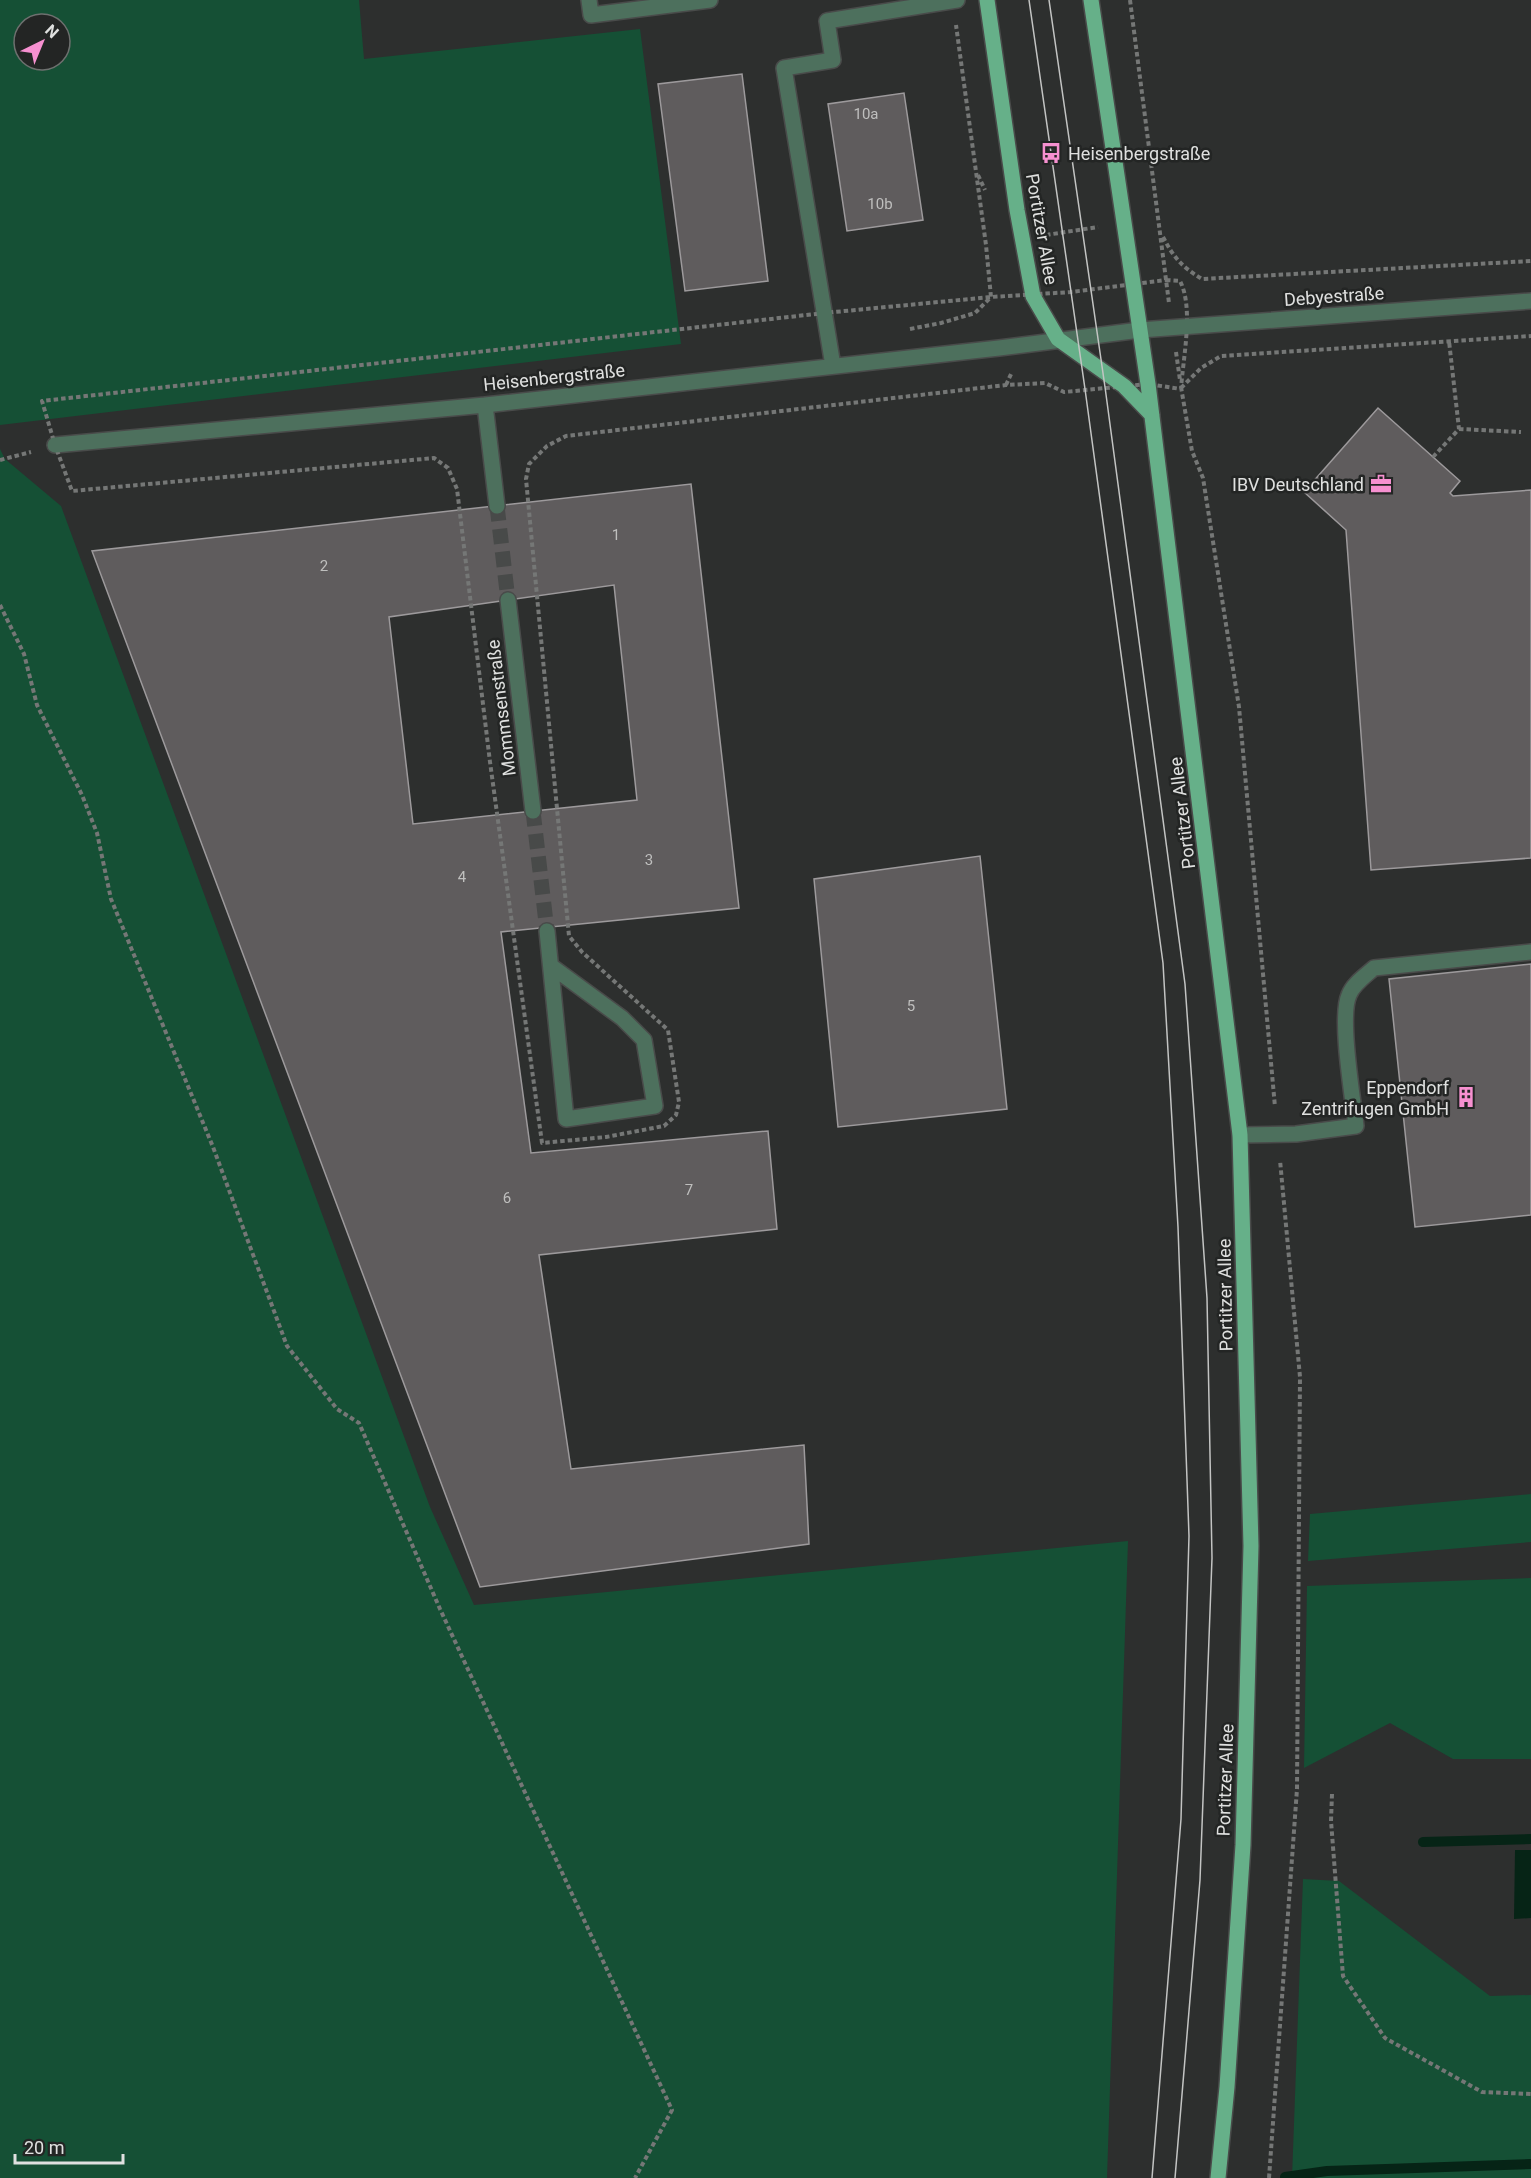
<svg xmlns="http://www.w3.org/2000/svg" width="1531" height="2178" font-family="Roboto,sans-serif">
<style>
.green{fill:#155035;fill-rule:evenodd}
.water{fill:#062416}
.lines{fill:none;stroke-linecap:round;stroke-linejoin:round}
.stream{stroke:#062416;stroke-width:10}
.building{fill:#5f5c5d;stroke:#9d9a9c;stroke-width:1.5;fill-rule:evenodd}
.minor-tunnel{stroke:#484a49;stroke-width:15;stroke-dasharray:15 8;stroke-linecap:butt}
.minor-casing{stroke:#494b4a;stroke-width:18}
.major-casing{stroke:#494b4a;stroke-width:18}
.path{stroke:#757776;stroke-width:4;stroke-dasharray:4.5 3;stroke-linecap:butt}
.minor{stroke:#4d705d;stroke-width:15}
.major{stroke:#66b089;stroke-width:15}
.tram{stroke:#c3c4c3;stroke-width:1.5}
.labels{text-anchor:middle;dominant-baseline:central;stroke-width:5;stroke-linejoin:round;paint-order:stroke}
.number-label{font-size:15px;fill:#bfbfbe}
.poi-label{font-size:18px;fill:#dfe0df;stroke:#232524;text-anchor:end}
.street-label{font-size:18px;fill:#dfe0df;stroke:#232524}
</style>
<rect width="100%" height="100%" fill="#2d2f2e"/>
<path class="green" d="M0 0H359L364 59 640 29 681 344 0 425ZM24 24H60V60H24Z
M0 449 5 459 61 506 430 1507 474 1605 1128 1541 1107 2178H0Z
M1531 1494V1542L1308 1561 1310 1514Z
M1531 1578V1759H1453L1390 1723 1304 1768 1307 1586Z
M1303 1879 1339 1881 1490 1996 1531 1995V2178H1292Z"/>
<path class="water" d="M1515 1850H1531V1918L1514 1919Z"/>
<g class="lines">
<path class="stream" d="M1423 1842 1531 1839
M1285 2177 1327 2171 1531 2164"/>
</g>
<path class="building" d="M742 74 768 281 685 291 658 84Z
M904 93 923 220 847 231 828 104Z
M1378 408 1460 481 1450 493 1453 496 1531 490V858L1371 870 1346 530 1304 492Z
M691 484 739 908 501 932 531 1153 768 1131 777 1229 539 1255 571 1469 804 1445 809 1544 480 1587 92 551ZM614 585 637 800 413 824 389 617Z
M980 856 1007 1109 838 1127 814 879Z
M1531 964V1215L1415 1227 1389 979Z"/>
<g class="lines">
<path class="minor-tunnel" d="M497 506 508 600
M533 811 547 931"/>
<defs>
<path id="minor" d="M589 0 591 15 710 0
M833 366 784 68 833 60 827 21 957 0
M485 405 497 506
M55 445 485 405 999 348 1140 330 1531 301
M508 600 533 811
M547 931 566 1119 655 1106 644 1040 622 1018 551 966
M1240 1135 1296 1134 1356 1126C1353 1099 1339 1017 1349 995 1353 984 1365 976 1374 968L1531 952"/>
<path id="major" d="M987 0 1017 210 1033 296 1058 339 1124 386 1152 415
M1091 0 1148 384 1240 1135 1251 1546 1243 1845 1227 2087 1218 2178"/>
</defs>
<use href="#minor" class="minor-casing"/>
<use href="#major" class="major-casing"/>
<path class="path" d="M1130 0 1169 303
M978 175 985 190
M1046 235 1098 227
M1163 237C1174 258 1182 267 1202 279L1531 261
M1166 280 1180 281C1194 308 1183 358 1181 389L1148 384 1064 392 1045 383 1006 385 566 436 547 446 529 464 526 479 569 936 582 952 668 1030 679 1102 676 1115 664 1126 606 1137 542 1143 490 762 457 489 448 468 434 458 72 491 55 445 42 401 824 313 991 297 1071 292Z
M910 329 941 323 975 313 991 297 986 245 956 25
M1176 352 1180 380
M1006 385 1012 372
M1181 387 1192 451 1203 478 1239 707 1275 1107
M1181 388 1201 368 1221 356 1531 336
M1459 429 1521 432
M1433 457 1459 429 1449 341
M0 460 31 452
M0 605 24 654 37 705 82 795 97 833 111 899 213 1147 287 1346 337 1409 359 1423 440 1609 672 2110 635 2178
M1332 1794 1331 1821 1343 1976 1385 2038 1482 2092 1531 2094
M1269 2178 1297 1789 1300 1377 1280 1160"/>
<use href="#minor" class="minor"/>
<use href="#major" class="major"/>
<path class="tram" d="M1029 0 1085 389 1163 963 1178 1227 1189 1536 1181 1819 1152 2178
M1049 0 1105 387 1185 984 1207 1298 1212 1558 1200 1880 1175 2178"/>
</g>
<defs>
<symbol id="bus-bare" viewBox="-9 -9 18 18"><path d="M-5-6H5V4H4V6H2V4H-2V6H-4V4H-5ZM-3.5-4V0h7V-4ZM-3.5 1.2v1.5H-2V1.2ZM2 1.2v1.5H3.5V1.2Z" fill="#f690d0" stroke="#232524" stroke-width="2.5" paint-order="stroke"/></symbol>
<symbol id="office-bare" viewBox="-9 -9 18 18"><path d="M-6-3h4V-5.5h4V-3h4V5H-6ZM-1-4.5V-3h2v-1.5ZM-6 0V1H6V0Z" fill="#f690d0" stroke="#232524" stroke-width="2.5" paint-order="stroke"/></symbol>
<symbol id="building-bare" viewBox="-9 -9 18 18"><path d="M-4-6H4V6H1V3H-1V6H-4ZM-2.5-4.3h1.7v1.8h-1.7ZM.8-4.3h1.7v1.8H.8ZM-2.5-1h1.7V.8h-1.7ZM.8-1h1.7V.8H.8Z" fill="#f690d0" stroke="#232524" stroke-width="2.5" paint-order="stroke"/></symbol>
</defs>
<g fill-rule="evenodd">
<use href="#bus-bare" x="1036" y="138" width="30" height="30"/>
<use href="#office-bare" x="1366" y="469" width="30" height="30"/>
<use href="#building-bare" x="1451" y="1082" width="30" height="30"/>
</g>
<g class="labels">
<g class="number-label">
<text x="866" y="114">10a</text>
<text x="880" y="204">10b</text>
<text x="616" y="535">1</text>
<text x="324" y="566">2</text>
<text x="649" y="860">3</text>
<text x="462" y="877">4</text>
<text x="911" y="1006">5</text>
<text x="689" y="1190">7</text>
<text x="507" y="1198">6</text>
</g>
<g class="poi-label">
<text x="1068" y="153" text-anchor="start">Heisenbergstraße</text>
<text x="1364" y="484">IBV Deutschland</text>
<text x="1449" y="1087">Eppendorf<tspan x="1449" dy="21">Zentrifugen GmbH</tspan></text>
</g>
<g class="street-label">
<text transform="translate(1042 229) rotate(80)">Portitzer Allee</text>
<text transform="translate(1334 296) rotate(-4)">Debyestraße</text>
<text transform="translate(554 377) rotate(-6)">Heisenbergstraße</text>
<text transform="translate(501 708) rotate(-97)">Mommsenstraße</text>
<text transform="translate(1182 813) rotate(-97)">Portitzer Allee</text>
<text transform="translate(1225 1295) rotate(-91)">Portitzer Allee</text>
<text transform="translate(1225 1780) rotate(-88)">Portitzer Allee</text>
</g>
</g>
<g transform="translate(42 42) rotate(43)"><circle r="28" fill="#232524" stroke="#6e706f" stroke-width="1.5"/>
<path d="M0-4.5L10 22L0 15L-10 22Z" fill="#f690d0"/>
<text y="-9" font-size="16" font-weight="bold" text-anchor="middle" fill="#dfe0df">N</text>
</g>
<path d="M15 2154v9h108v-9" fill="none" stroke="#dfe0df" stroke-width="3"/>
<text x="24" y="2154" font-size="18" fill="#dfe0df" stroke="#232524" stroke-width="4.5" paint-order="stroke">20 m</text>
</svg>
